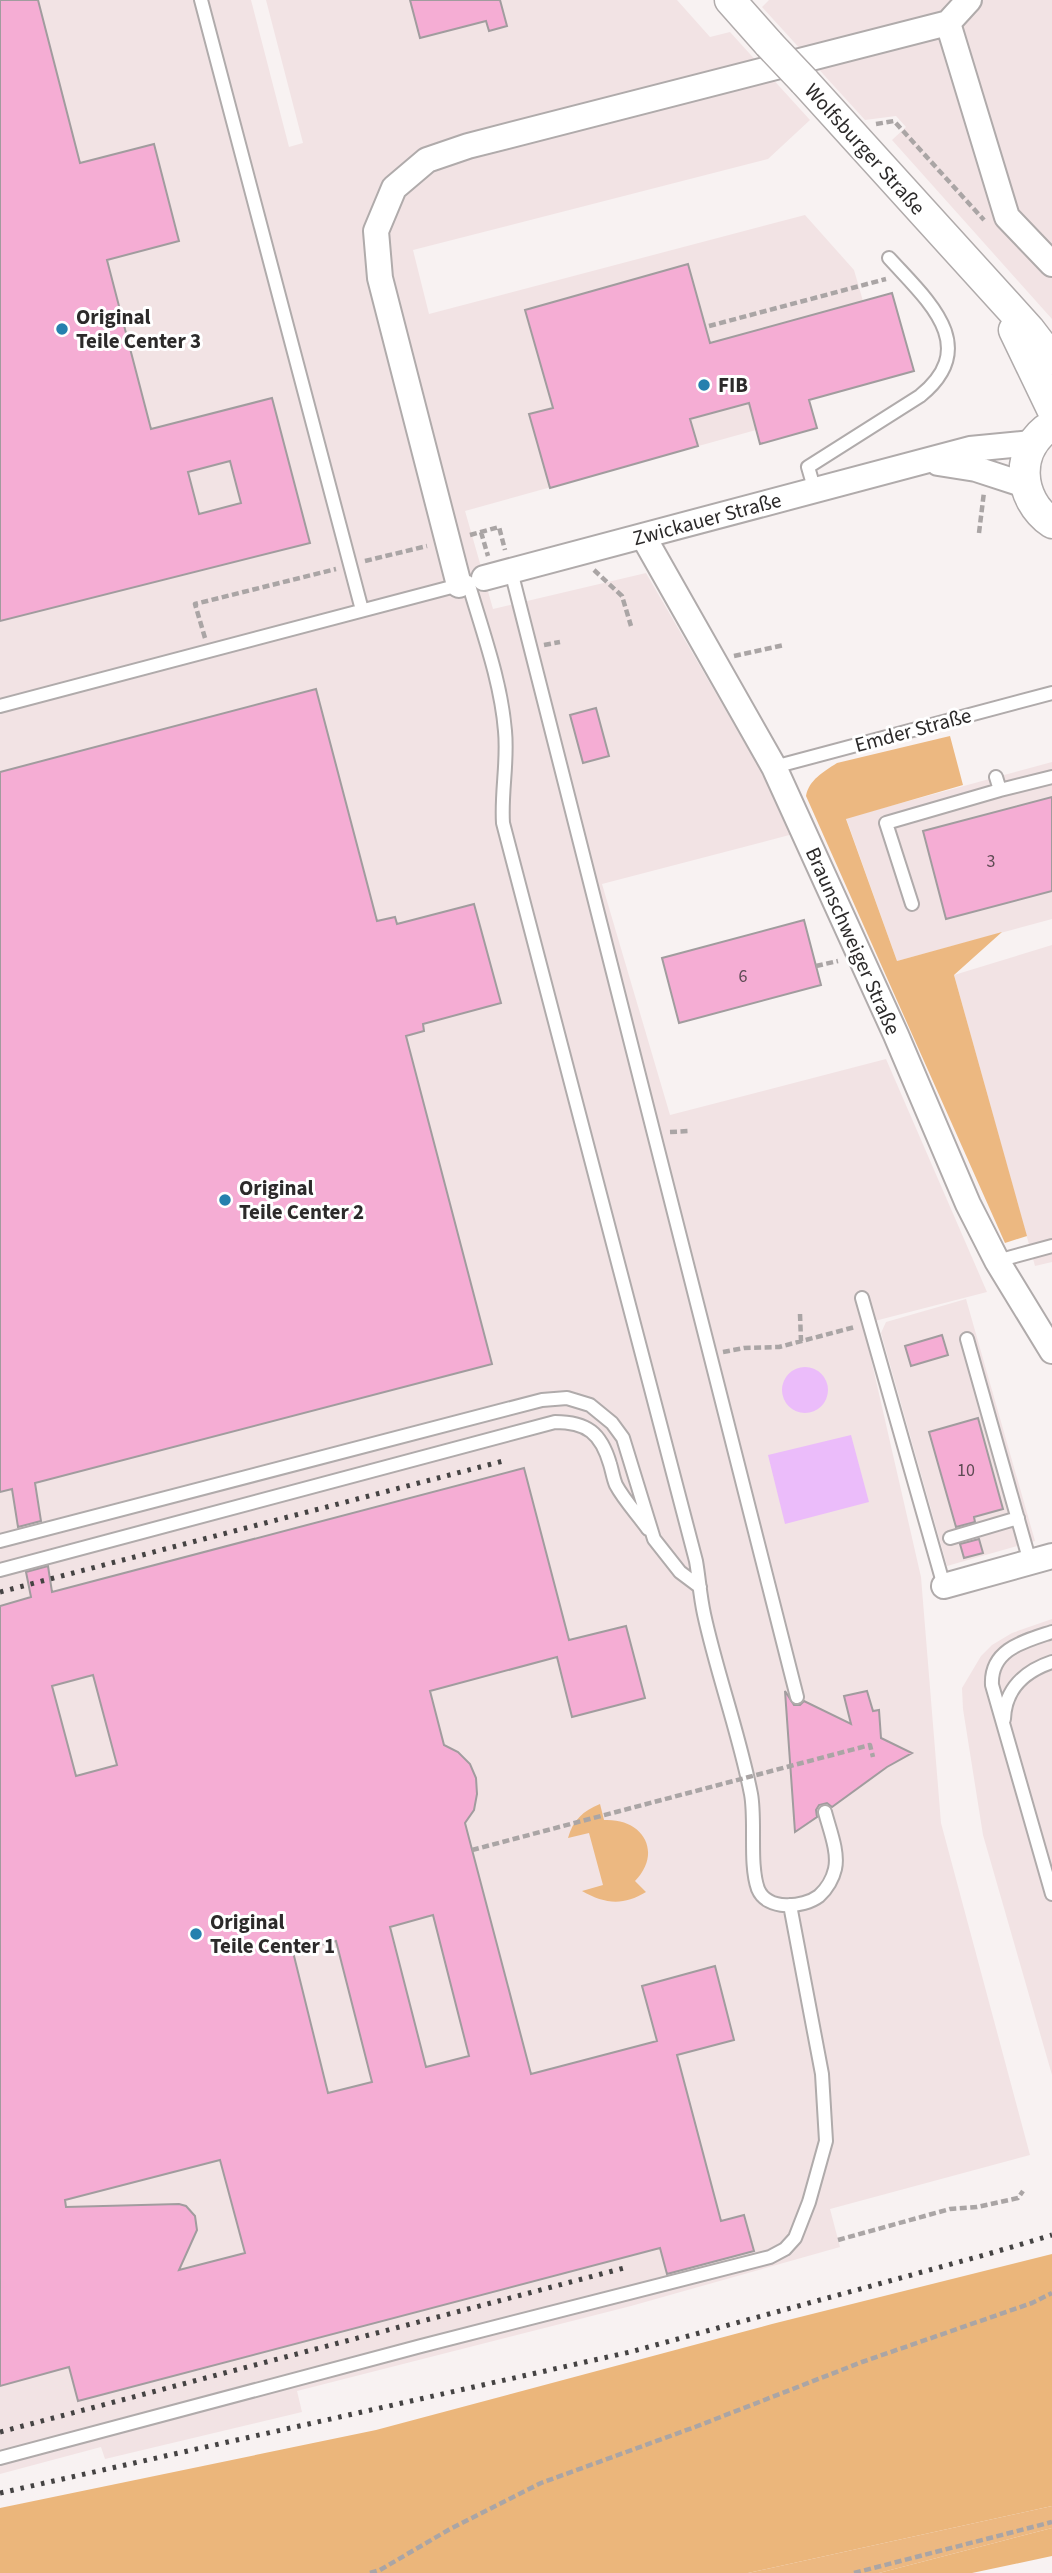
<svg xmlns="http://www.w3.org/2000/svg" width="1052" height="2573" font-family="'Source Sans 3',sans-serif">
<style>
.built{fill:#f2e3e4}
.green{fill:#ecb881}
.forest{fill:#ebb67b}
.water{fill:#ebbcfa}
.building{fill:#f5add4;stroke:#a19c9e;stroke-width:2;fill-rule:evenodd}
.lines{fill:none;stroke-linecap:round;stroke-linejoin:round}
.service-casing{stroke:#b0abab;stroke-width:16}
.minor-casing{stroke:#b0abab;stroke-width:28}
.tertiary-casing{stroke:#b0abab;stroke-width:33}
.path{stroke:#aaa5a5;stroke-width:4.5;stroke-dasharray:7 3.5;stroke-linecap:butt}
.service{stroke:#fff;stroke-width:12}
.minor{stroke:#fff;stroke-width:24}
.tertiary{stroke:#fff;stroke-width:30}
.rail{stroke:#454343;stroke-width:5;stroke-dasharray:3.5 7;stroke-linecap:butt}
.tertiary-bridge-casing{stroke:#b0abab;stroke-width:33;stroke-linecap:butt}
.path-bridge{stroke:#aaa5a5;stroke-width:4.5;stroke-dasharray:7 3.5;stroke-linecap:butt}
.tertiary-bridge{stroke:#fff;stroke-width:30}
.poi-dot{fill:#2580ae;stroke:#fff;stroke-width:2.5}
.labels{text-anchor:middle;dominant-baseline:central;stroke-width:6;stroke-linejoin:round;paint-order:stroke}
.number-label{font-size:18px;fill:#5e4b54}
.street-label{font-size:21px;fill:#2c2a2a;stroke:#fff}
.poi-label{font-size:21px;font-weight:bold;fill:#2c2a2a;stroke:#fff;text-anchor:start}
</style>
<rect width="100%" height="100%" fill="#f8f2f2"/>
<path class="built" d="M0 0H251L289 147 303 143 266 0H677L710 37 730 32 810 120 768 159 413 250 429 314 805 215 854 270 863 301 892 293 914 371 809 400 817 428 760 444 756 430 465 511 493 609 646 573 797 833 602 884 670 1115 886 1059 987 1292 863 1324 921 1577 941 1823 1030 2155 830 2209 840 2247 631 2306 297 2391 302 2412 105 2459 101 2447 0 2474Z
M769 0H1052V319L892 140 906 127 896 116 865 120 762 7Z
M1052 762V919L897 961 846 818Z
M1052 945V1262L1035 1266 954 975Z
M966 1299 1035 1541 947 1566 881 1333 886 1322Z
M1052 1619V2075L983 1835 963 1709 962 1688 981 1656 992 1645 1012 1633Z"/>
<path class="green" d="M950 736 963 785 846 819 897 961 1002 932 954 975 1027 1236 1005 1243 806 796C809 780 823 772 837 763Z
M600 1804 604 1820C643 1818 663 1852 635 1881L646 1892C623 1906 605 1904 582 1891L603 1885 589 1833 568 1838C573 1820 583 1811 600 1804Z
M1052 2506V2528L879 2573H748Z"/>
<path class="forest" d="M1052 2254V2506L748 2573H0V2508L376 2430 772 2324Z
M1052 2528V2556L972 2573H879Z"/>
<path class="water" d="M782 1390a23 23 0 1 1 46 0a23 23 0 1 1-46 0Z
M851 1435 869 1502 785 1524 768 1455Z"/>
<path class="building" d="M0 0H38L80 163 154 144 179 241 107 260 151 429 272 398 310 543 0 621ZM230 461 241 503 199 514 188 472Z
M410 0H500L507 26 489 31 486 21 420 38Z
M688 264 710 343 892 293 914 371 809 400 817 428 760 444 749 403 690 419 698 446 550 488 529 414 553 408 525 310Z
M316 689 377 921 395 917 397 924 474 904 501 1003 423 1024 424 1031 406 1036 492 1364 35 1483 41 1521 18 1527 12 1489 0 1492V772Z
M596 708 609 756 583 763 570 715Z
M1052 797V891L946 919 923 831Z
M804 920 821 985 679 1023 662 958Z
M942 1335 948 1355 911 1366 905 1346Z
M978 1418 1003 1509 974 1517 975 1522 956 1527 929 1432Z
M524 1468 569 1640 626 1626 645 1698 572 1717 557 1657 430 1691 444 1745 458 1752 470 1764 476 1778 477 1794 474 1810 465 1823 531 2074 657 2041 642 1986 715 1966 734 2040 677 2055 721 2221 744 2215 754 2251 667 2274 660 2248 78 2401 69 2367 0 2386V1606L31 1597 26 1572 48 1566 52 1592ZM93 1675 117 1765 76 1776 52 1686ZM433 1915 469 2056 426 2067 390 1927ZM336 1941 372 2082 328 2093 293 1952ZM220 2160 245 2253 179 2270 197 2230 195 2216 186 2206 179 2204 66 2207 65 2200Z
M979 1539 983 1553 964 1558 960 1544Z
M785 1691 794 1705H800L804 1701 851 1724 844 1696 867 1691 873 1711 879 1710 881 1738 912 1753 887 1767 832 1807 827 1803 819 1805 816 1810 817 1817 795 1832Z"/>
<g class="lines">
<defs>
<path id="service" d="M201 0 362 610
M815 491 808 467 920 396C982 346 927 300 889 258
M511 571 797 1697
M468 582C482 630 501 681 505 731 508 762 501 792 503 823L696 1561C699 1578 700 1596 704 1614 717 1674 739 1733 751 1794 756 1821 749 1864 758 1889 767 1911 803 1908 819 1896 827 1889 833 1878 835 1869 839 1852 829 1828 825 1812
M0 706 463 584
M774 767 1052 693
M1000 790 1052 777
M912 904 886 823 1000 790 996 777
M997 1261 1052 1246
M862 1298 944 1586
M967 1339 1030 1562
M950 1538 1018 1518
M0 1541 542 1400 567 1398 590 1405 612 1423 623 1438 654 1539 680 1572 700 1587
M0 1570 555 1422C587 1422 601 1433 610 1464 612 1470 613 1478 616 1485 624 1500 638 1515 648 1529
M1052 1632C1025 1641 990 1649 992 1685L1052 1894
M1004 1719C1005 1689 1025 1671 1052 1662
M0 2458 421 2346 770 2257 785 2249 795 2238 809 2202 826 2141 822 2074 790 1905"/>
<path id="minor" d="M948 23 1007 217 1052 264
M938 463 976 469 1025 485
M643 536 774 767 896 1035 968 1204 997 1261 1052 1351
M484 578 970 449 1032 443
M459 585 380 278 376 231 394 188 427 160 468 146 948 23 969 0
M944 1586 1052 1556"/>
<path id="tertiary" d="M730 0 769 44
M804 81 1029 329 1052 359
M1014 330 1052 409
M1052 425C1014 448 1017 499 1052 523"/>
</defs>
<use href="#service" class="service-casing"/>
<use href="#minor" class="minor-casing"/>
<use href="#tertiary" class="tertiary-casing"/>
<path class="path" d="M876 124 894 121 984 220
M709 326 886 279
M481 532 488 556
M979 533 984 492
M470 535 499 527 505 550
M365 561 427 546
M594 570 622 596 631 626
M205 638 195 604 336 569
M544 645 560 642
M734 656 784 645
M816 966 838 961
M670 1132 689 1131
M800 1314 801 1341
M723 1352 744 1348 779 1347 855 1327
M838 2240 950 2209 977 2207 1018 2198 1023 2191
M370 2573 380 2570 450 2529 541 2483 695 2427 862 2362 1032 2303 1052 2293
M854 2573 1052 2522"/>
<use href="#service" class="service"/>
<use href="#minor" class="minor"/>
<use href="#tertiary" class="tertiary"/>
<path class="rail" d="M0 1592 507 1460
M0 2432 624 2268
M0 2493 630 2352 988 2254 1052 2235"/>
<defs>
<path id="tertiary-bridge" d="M769 44 804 81"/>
</defs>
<use href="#tertiary-bridge" class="tertiary-bridge-casing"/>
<path class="path-bridge" d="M472 1850 870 1745 873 1757"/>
<use href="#tertiary-bridge" class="tertiary-bridge"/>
</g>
<g class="poi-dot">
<circle cx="62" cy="329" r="7"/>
<circle cx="704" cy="385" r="7"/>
<circle cx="225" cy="1200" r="7"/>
<circle cx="196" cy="1934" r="7"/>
</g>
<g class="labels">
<g class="number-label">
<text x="991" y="861">3</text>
<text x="743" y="976">6</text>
<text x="966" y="1470">10</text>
</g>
<g class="street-label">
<text transform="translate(865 149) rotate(48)">Wolfsburger Straße</text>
<text transform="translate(707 519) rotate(-15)">Zwickauer Straße</text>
<text transform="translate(913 730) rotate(-15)">Emder Straße</text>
<text transform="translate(853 941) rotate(66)">Braunschweiger Straße</text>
</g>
<g class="poi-label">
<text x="76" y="317">Original<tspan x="76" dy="24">Teile Center 3</tspan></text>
<text x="718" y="385">FIB</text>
<text x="239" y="1188">Original<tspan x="239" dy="24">Teile Center 2</tspan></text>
<text x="210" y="1922">Original<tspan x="210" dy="24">Teile Center 1</tspan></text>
</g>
</g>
</svg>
